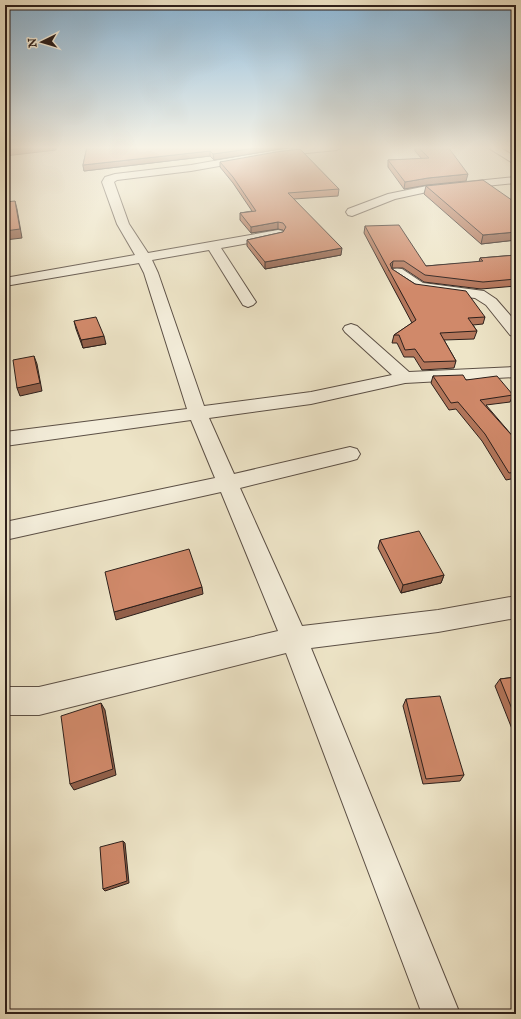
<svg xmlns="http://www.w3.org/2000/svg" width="521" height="1019" font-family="'IM FELL English',serif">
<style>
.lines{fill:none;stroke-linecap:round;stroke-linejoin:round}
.street-casing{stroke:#5c5046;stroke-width:2}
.street{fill:#f4eedb;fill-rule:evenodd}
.wall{fill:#b3765b;stroke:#2c1f1b}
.shaded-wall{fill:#92604a;stroke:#2c1f1b}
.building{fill:#d0896a;stroke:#2c1f1b}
</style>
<rect width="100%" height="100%" fill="#eee5c8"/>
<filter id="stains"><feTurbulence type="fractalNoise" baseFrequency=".005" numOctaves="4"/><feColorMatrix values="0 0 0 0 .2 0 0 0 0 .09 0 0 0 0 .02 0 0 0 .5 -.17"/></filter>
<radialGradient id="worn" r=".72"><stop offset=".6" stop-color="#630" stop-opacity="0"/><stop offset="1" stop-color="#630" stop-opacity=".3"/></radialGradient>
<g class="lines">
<defs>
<path id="street" d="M309 147H342L337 150 276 156 191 171 117 180 114 182 129 224 148 253 278 230 283 231 284 234 283 237 278 238 221 248 256 302 253 305 248 307 243 305 209 250 152 260 158 273 204 406 311 392 392 375 345 332 343 329 345 326 351 324 357 326 409 372 516 367V377L405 383 311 404 209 418 234 474 350 447 357 449 360 454 357 459 350 461 240 488 302 626 438 610 516 596V618L438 632 311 648 460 1014H422L286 653 39 715H5V687H39L278 631 221 492 5 540V522L215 478 191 420 5 446V432L187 409 144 273 139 263 5 286V278L135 255 117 224 102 182 105 177 115 174 191 165 276 150Z
M487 147H499L516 157V165Z
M516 177V183L427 192 395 199 352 216 348 215 346 212 348 209 388 194 427 186Z
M397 268 402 269 423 283 484 291 496 299 516 322V337L510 335 486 305 475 298 437 294 414 290 392 275 390 272 392 269Z"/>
</defs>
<use href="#street" class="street-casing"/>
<use href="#street" class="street"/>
</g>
<path class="wall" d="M87 147H292L214 160 210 156 84 171 83 165Z
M415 147H448L466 181 427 185 404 189 388 167V160L422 159 415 151Z
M220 162 339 189 338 196 294 199 341 255 265 269 247 246V240L283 232 284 231 283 230 278 229 251 233 240 220V213L252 211 233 183 220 167Z
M426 186 516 203V240L481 244 424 194Z
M365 226 426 266 479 262 480 258 516 255V286L481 289 424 282 403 268H391L392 269 415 284 485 317 483 324 473 325 477 331 474 339 444 340 456 361 454 368 422 370 414 357H404L397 343H392L394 335 412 323 364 233Z
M74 321 106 344 83 348 76 329Z
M433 376 466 380 513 395 510 402 486 405 516 440V478L506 480 482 441 456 409 449 410 431 383Z
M380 540 444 575 441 583 401 593 378 548Z
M516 677V739L495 686 500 679Z
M406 699 464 775 460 781 423 784 403 706Z"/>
<path class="shaded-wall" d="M35 147H56V150L5 156V150Z
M262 147H292L214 160 213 154Z
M210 151V156L84 171 83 165Z
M468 174 466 181 427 185 404 189 405 182 428 178Z
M15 201 17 209 22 238 5 240V231Z
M278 222V229L251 233V227Z
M516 232V240L481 244 483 235Z
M342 248 341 255 265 269V262Z
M393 261 392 268 389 271 390 264Z
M104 336 106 344 83 348 81 340Z
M34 356 37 364 42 391 20 396 17 388Z
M444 575 441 583 401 593 403 585Z
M202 587 203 594 116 620 114 612Z
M101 703 105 710 116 775 74 790 70 784Z
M123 841 125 843 129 883 105 891 103 889Z"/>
<path class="building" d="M5 147H35L5 150Z
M87 147H262L213 154 210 151 83 165Z
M418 147H448L468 174 428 178 405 182 388 160 429 158Z
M300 149 339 189 288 193 342 248 265 262 247 240 283 232 286 227 283 223 278 222 251 227 240 213 256 211 233 177 220 162 276 152Z
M483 180 516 203V232L483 235 426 186Z
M15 201 20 229 5 231V202Z
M399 225 426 266 483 261 480 258 516 255V279L483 282 425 275 404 261H393L390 264 392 269 415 284 466 291 485 317 468 318 477 331 440 333 456 361 424 362 415 349 405 350 399 335H394L416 320 365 226Z
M96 317 104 336 81 340 74 321Z
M34 356 40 383 17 388 13 360Z
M463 375 466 380 497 376 513 395 480 400 516 440V472L509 473 485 434 458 402 451 403 433 376Z
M419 531 444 575 403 585 380 540Z
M189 549 202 587 114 612 105 572Z
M516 677V719L500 679Z
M440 696 464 775 426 779 406 699Z
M101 703 113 769 70 784 61 716Z
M123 841 127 881 103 889 100 847Z"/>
<linearGradient id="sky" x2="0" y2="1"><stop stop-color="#8bb7d8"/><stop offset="0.51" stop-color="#f7f3e6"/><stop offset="1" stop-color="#f7f3e6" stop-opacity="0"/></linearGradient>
<rect width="521" height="289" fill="url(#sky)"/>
<rect width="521" height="1019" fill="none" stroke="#eee5c8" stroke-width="20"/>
<rect x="6" y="6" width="509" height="1007" fill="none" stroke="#2c1f1b" stroke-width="2"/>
<rect x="10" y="10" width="501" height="999" fill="none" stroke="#2c1f1b"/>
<g transform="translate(42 42) rotate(265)" stroke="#f4eedb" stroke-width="3" paint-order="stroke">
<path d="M0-3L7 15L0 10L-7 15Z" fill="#2c1f1b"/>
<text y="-6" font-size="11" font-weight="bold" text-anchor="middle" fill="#2c1f1b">N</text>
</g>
<rect width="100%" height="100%" filter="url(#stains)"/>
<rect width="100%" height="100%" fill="url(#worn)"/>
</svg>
